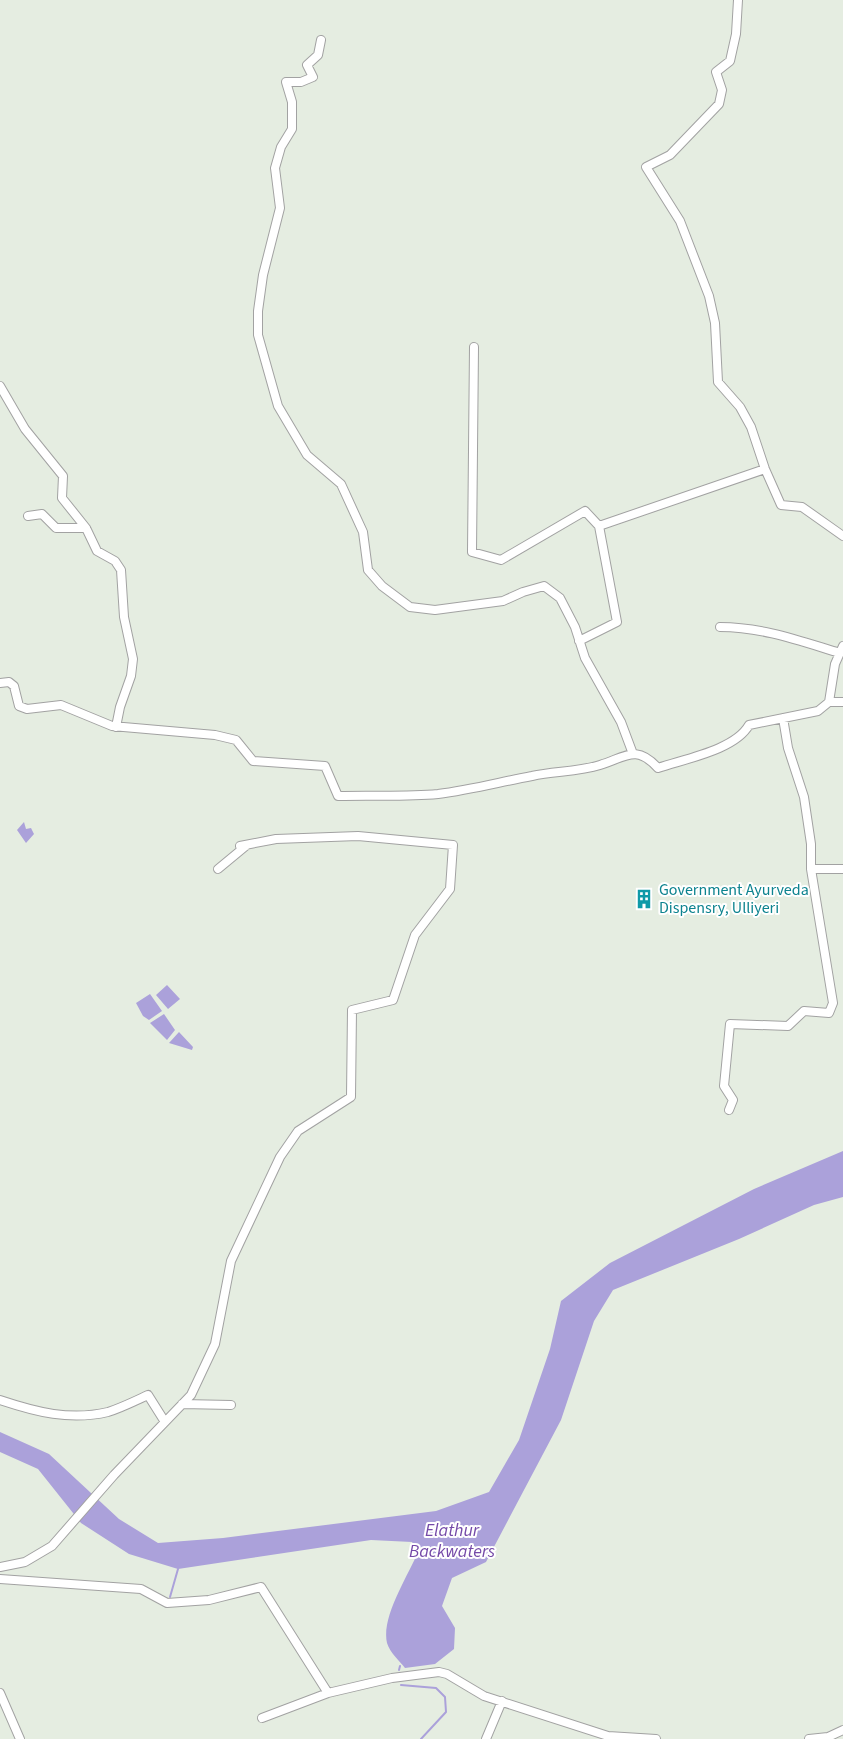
<svg xmlns="http://www.w3.org/2000/svg" width="843" height="1739" font-family="'Source Sans 3',sans-serif">
<style>
.water{fill:#aba1da}
.lines{fill:none;stroke-linecap:round;stroke-linejoin:round}
.stream{stroke:#aba1da;stroke-width:2}
.minor-casing{stroke:#a2a2a2;stroke-width:10}
.minor{stroke:#fff;stroke-width:8}
.labels{text-anchor:middle;dominant-baseline:central;stroke-width:4;stroke-linejoin:round;paint-order:stroke}
.culture-label{font-size:16px;fill:#0d838f;stroke:#fff;text-anchor:start}
.water-label{font-size:18px;font-style:italic;fill:#754aa8;stroke:#fff}
</style>
<rect width="100%" height="100%" fill="#e5ede1"/>
<path class="water" d="M24 822 26 829 31 828 34 834 26 843 17 830Z
M167 985 180 999 168 1009 156 995Z
M150 994 162 1011 149 1020 143 1016 136 1003Z
M164 1014 175 1030 167 1040 150 1023Z
M179 1032 193 1047 192 1050 169 1043Z
M843 1151V1197L814 1205 739 1239 613 1290 594 1321 561 1420 486 1562 452 1578 442 1606 455 1628 454 1649 435 1664 405 1668C399 1660 390 1653 387 1643 381 1617 408 1576 418 1552L412 1542 371 1540 178 1569 129 1554 81 1523 38 1469 0 1452V1432L49 1454 119 1519 158 1543 223 1538 436 1511 489 1492 519 1440 550 1349 561 1301 610 1263 754 1189Z"/>
<g class="lines">
<path class="stream" d="M170 1597 178 1569
M399 1670 400 1666
M401 1685 436 1688 445 1697 446 1712 421 1739"/>
<defs>
<path id="minor" d="M738 0 736 34 730 61 716 72 722 90 719 104 670 155 646 167 680 221 709 296 715 323 718 382 740 407 751 427 765 469 781 505 802 507 843 536
M321 40 318 55 307 65 313 77 301 82H286L292 102V129L281 147 275 168 280 208 263 275 258 311V335L278 406 307 455 341 484 363 532 368 570 382 586 410 607 435 610 503 601 523 592 544 586 560 598 575 627 585 658 621 722 633 754
M474 347 472 552 501 560 585 511 599 526 765 469
M0 386 25 429 63 476 62 498 86 528
M28 516 42 514 56 528H86L97 551 115 561 121 570 124 617 133 659 131 676 120 707 116 727
M720 627C762 627 800 641 840 653
M579 641 617 622 599 526
M0 683 9 682 14 686 19 706 27 709 61 705 112 726 215 735 236 740 253 761 325 766 338 796C371 795 405 797 438 794 470 790 500 782 532 776 554 771 578 772 600 765 626 757 636 744 658 768 684 759 735 750 749 725L818 711 829 702 835 664 843 646
M829 702H843
M218 869 247 845
M811 869H843
M729 1110 733 1100 724 1086 730 1024 788 1026 804 1011 829 1013 833 1003 811 869V844L804 797 788 748 783 718
M0 1400C36 1412 70 1421 108 1412 121 1408 135 1401 148 1395L165 1422
M182 1404 231 1405
M0 1567 25 1562 52 1546 114 1475 191 1395 215 1344 231 1261 280 1157 298 1131 351 1097 352 1010 393 1000 415 935 450 889 453 845 358 836 276 839 240 846
M0 1579 141 1589 167 1603 209 1600 261 1587 328 1693 392 1678 439 1672 447 1674 484 1696 608 1736 656 1739
M0 1693 20 1739
M262 1718 328 1693
M486 1739 502 1701
M809 1739 828 1737 843 1730"/>
</defs>
<use href="#minor" class="minor-casing"/>
<use href="#minor" class="minor"/>
</g>
<defs>
<symbol id="building-bare" viewBox="-9 -9 18 18"><path d="M-4-6H4V6H1V3H-1V6H-4ZM-2.5-4.3h1.7v1.8h-1.7ZM.8-4.3h1.7v1.8H.8ZM-2.5-1h1.7V.8h-1.7ZM.8-1h1.7V.8H.8Z" fill="#0f9aa8" stroke="#fff" stroke-width="2.5" paint-order="stroke"/></symbol>
</defs>
<g fill-rule="evenodd">
<use href="#building-bare" x="630" y="885" width="28" height="28"/>
</g>
<g class="labels">
<g class="culture-label">
<text x="659" y="890">Government Ayurveda<tspan x="659" dy="18">Dispensry, Ulliyeri</tspan></text>
</g>
<g class="water-label">
<text x="452" y="1530">Elathur<tspan x="452" dy="21">Backwaters</tspan></text>
</g>
</g>
</svg>
